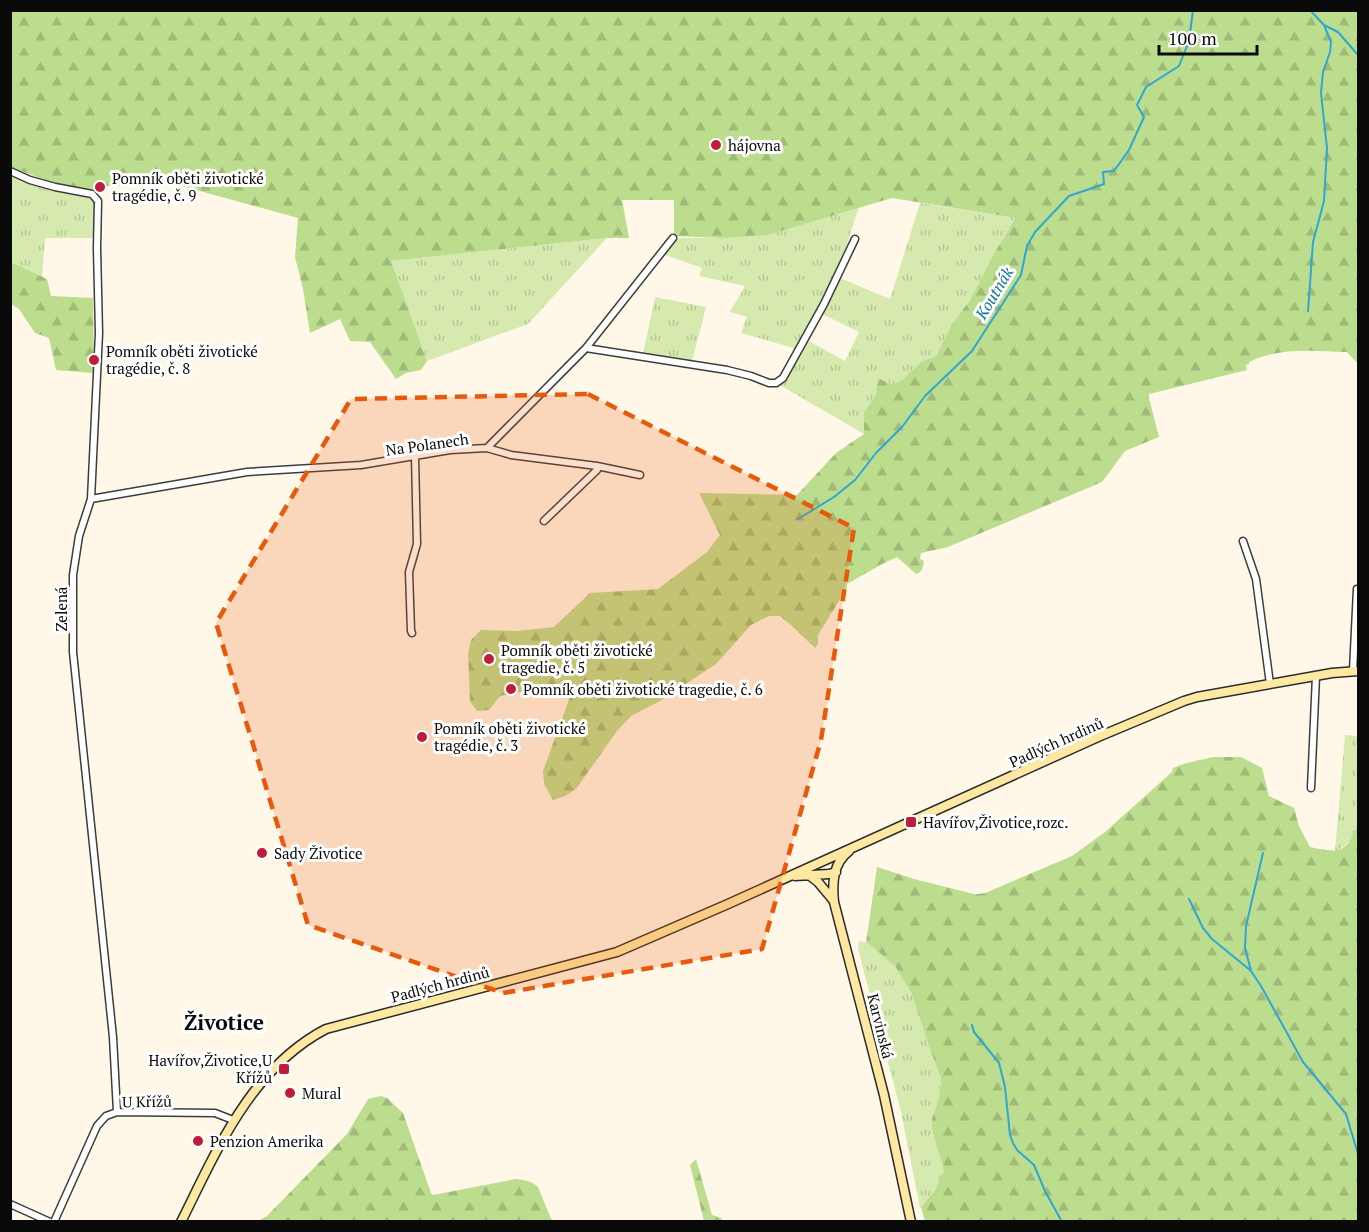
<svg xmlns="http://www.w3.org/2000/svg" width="1369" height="1232" font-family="'PT Serif',serif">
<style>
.grass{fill:url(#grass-tufts)}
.forest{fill:url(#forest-firs)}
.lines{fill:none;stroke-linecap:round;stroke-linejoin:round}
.stream{stroke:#2ca8d4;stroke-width:2}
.street-casing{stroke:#3d3d3d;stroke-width:9}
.secondary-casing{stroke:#2c2c2c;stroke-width:11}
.street{stroke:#fff;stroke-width:6}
.secondary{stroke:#ffe8a2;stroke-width:8}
.marked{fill:#e8590c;fill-opacity:0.2;stroke:#e8590c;stroke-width:4.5;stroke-dasharray:12 8;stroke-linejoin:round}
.poi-dot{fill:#c01c3b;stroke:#fff;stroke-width:2}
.labels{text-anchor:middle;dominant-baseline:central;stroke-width:6;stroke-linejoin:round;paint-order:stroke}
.poi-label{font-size:15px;fill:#0a0a0a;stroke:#fff;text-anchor:start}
.street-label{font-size:15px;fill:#0a0a0a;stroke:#fff}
.water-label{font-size:16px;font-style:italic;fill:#0f75a0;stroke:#fff}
.district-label{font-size:21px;font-weight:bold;fill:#0a0a0a;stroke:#fff}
</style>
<defs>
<pattern id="grass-tufts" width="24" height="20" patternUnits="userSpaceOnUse" patternTransform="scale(1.5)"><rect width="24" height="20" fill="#d6eaaf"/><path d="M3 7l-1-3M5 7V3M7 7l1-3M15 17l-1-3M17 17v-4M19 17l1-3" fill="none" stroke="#b6c795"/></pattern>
<pattern id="forest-firs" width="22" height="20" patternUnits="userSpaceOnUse" patternTransform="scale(1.5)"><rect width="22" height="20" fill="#bcdc8e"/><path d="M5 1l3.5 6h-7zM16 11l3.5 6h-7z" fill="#a0bb79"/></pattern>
</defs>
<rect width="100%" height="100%" fill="#fff7e7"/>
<path class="grass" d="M11 175C24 182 41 188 55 191 69 194 85 190 95 201V238H45L42 277 11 262Z
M860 203 840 267 797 349 741 333 747 317 730 312 745 286 699 276 702 268 665 255 677 238H721Z
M920 203 1017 218 992 257 970 300 952 324 936 356 921 362 903 379 892 385 878 379 877 396 864 412V434L778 384 785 379 809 341 845 361 859 332 822 314 840 278 890 299Z
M607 238 528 324 427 361 390 261Z
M655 297 706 307 692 362 643 354Z
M1345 735 1358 736V822C1353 837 1350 845 1335 851Z
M859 941 868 943 896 966 911 992 930 1049 941 1078 940 1094 932 1118V1129L937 1148 944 1165V1172L939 1178 936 1189 920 1208 901 1112 858 949Z"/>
<path class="forest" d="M10 11H1358V364L1347 352C1314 351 1279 347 1249 362V364L1246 365 1247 370 1149 394V398L1159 437 1125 451 1102 482 948 547 921 553 920 559 924 561C923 567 922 573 916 574L897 557 882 564 847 584V588L818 635V644L815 648 792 626 780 616H769L751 625 716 664 660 701 631 716 617 731 576 789 565 796 553 800 544 784 543 771 571 694 569 687 566 683 500 696 489 710 477 711 470 701 468 653 471 640 481 630 517 631 554 627 590 593 658 589 707 552 720 535 699 493 797 495 836 453 864 434V412L876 396 878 378 892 385 903 379 921 362 936 356 952 324 970 300 992 257 1016 218 892 198 767 235 721 238 674 236V200H622L629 238H607L391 261 427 361 421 370 406 373 396 379 370 342 350 341 340 319 310 333 303 289 295 257 298 218 182 186H105L99 193 77 187 55 184 11 167Z
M11 262 47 279 51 296 93 298 94 373 56 370 49 338 35 333 19 309 11 304Z
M1213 757H1241L1262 768 1269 796 1294 808 1299 826 1310 847C1341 854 1347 853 1358 822V1221H925L921 1207 936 1189 939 1178 944 1172 943 1165 937 1148 932 1129V1118L940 1094 941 1078 930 1049 911 992 895 966 868 943H866L877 867 914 879 974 894H979L985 893 1072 856 1105 832 1172 772 1173 768 1183 764Z
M381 1096 387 1098 403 1113 431 1193 433 1195 516 1179C524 1180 532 1181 538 1187L552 1221H258L267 1216 347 1134 368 1099Z
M696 1159 712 1215 721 1218 723 1221H704L690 1165Z"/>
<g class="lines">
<path class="stream" d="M1310 10 1324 25 1338 32 1358 55
M1308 311 1313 242 1324 201 1327 148 1321 93 1323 72 1330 52 1331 42 1324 25
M798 519 834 497 855 480 876 453 902 427 925 396 972 351 1021 275 1027 246 1035 232 1069 196 1104 184 1103 172 1114 171 1129 150 1144 117 1137 105 1146 87 1179 66 1189 41 1193 10
M1263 853 1246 926 1245 948 1251 971 1261 986 1303 1062 1346 1114 1358 1154
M1189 899 1203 928 1212 939 1250 970
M972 1025 974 1032 999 1063 1005 1087 1010 1135 1013 1143 1017 1150 1034 1165 1045 1191 1062 1222"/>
<defs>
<path id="street" d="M10 171 30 180 55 187 92 194 98 201 97 248 99 333 91 499 79 536 73 575V652L113 1037 117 1112
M586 348 727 370 751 376 769 383H776L783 378 824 304 855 239
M487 448 511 455 597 466 640 475
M91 499 247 472 361 465 450 450 487 448 586 348 673 238
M544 521 597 470V466
M1243 541 1256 579 1270 684
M412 633 411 631 409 572 417 544 415 456
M1353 671 1357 589H1358
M1311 788 1316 676
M10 1204 50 1222
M54 1222 97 1126 106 1116 117 1112 215 1113 233 1120"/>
<path id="secondary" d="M849 851C833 863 832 883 834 902L884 1095 911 1222
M809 875 818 882 833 900
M795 876 829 874 836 872
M181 1222C217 1150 251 1068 326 1029L617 952 728 904 1098 737 1184 701 1197 697 1332 673 1358 671"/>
</defs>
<use href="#street" class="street-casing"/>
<use href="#secondary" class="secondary-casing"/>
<use href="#street" class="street"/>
<use href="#secondary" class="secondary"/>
</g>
<path class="marked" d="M588 394 854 528 821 740 762 949 503 993 308 925 216 623 351 399Z"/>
<g class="poi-dot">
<circle cx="716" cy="145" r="6"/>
<circle cx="100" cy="187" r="6"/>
<circle cx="94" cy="360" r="6"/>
<circle cx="489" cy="659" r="6"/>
<circle cx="511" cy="689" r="6"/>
<circle cx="422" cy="737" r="6"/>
<rect x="905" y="816" width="12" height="12" rx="3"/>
<circle cx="262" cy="853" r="6"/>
<rect x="278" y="1063" width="12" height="12" rx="3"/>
<circle cx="290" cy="1093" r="6"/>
<circle cx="198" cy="1141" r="6"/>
</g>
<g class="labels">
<g class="poi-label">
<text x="728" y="145">hájovna</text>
<text x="112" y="178">Pomník oběti životické<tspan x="112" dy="17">tragédie, č. 9</tspan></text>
<text x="106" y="351">Pomník oběti životické<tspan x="106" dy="17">tragédie, č. 8</tspan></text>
<text x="501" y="650">Pomník oběti životické<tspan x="501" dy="17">tragedie, č. 5</tspan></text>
<text x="523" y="689">Pomník oběti životické tragedie, č. 6</text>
<text x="434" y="728">Pomník oběti životické<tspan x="434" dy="17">tragédie, č. 3</tspan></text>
<text x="923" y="822">Havířov,Životice,rozc.</text>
<text x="274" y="853">Sady Životice</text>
<text x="272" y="1060" text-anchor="end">Havířov,Životice,U<tspan x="272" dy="17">Křížů</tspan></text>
<text x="302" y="1093">Mural</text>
<text x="210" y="1141">Penzion Amerika</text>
</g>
<g class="street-label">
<text transform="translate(427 444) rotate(-8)">Na Polanech</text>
<text transform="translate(61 609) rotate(-90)">Zelená</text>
<text transform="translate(1056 742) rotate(-24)">Padlých hrdinů</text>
<text transform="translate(440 984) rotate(-15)">Padlých hrdinů</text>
<text transform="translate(881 1026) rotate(76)">Karvinská</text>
<text transform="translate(147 1101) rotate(-1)">U Křížů</text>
</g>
<g class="water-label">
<text transform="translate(994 293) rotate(-59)">Koutnák</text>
</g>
<g class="district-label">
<text x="224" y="1022">Životice</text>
</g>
</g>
<rect width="1369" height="1232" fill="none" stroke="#0a0a0a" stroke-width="24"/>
<path d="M1159 45v9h98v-9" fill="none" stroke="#0a0a0a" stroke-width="3"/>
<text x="1168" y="45" font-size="18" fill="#0a0a0a" stroke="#ffffff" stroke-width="4.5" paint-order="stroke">100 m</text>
</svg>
